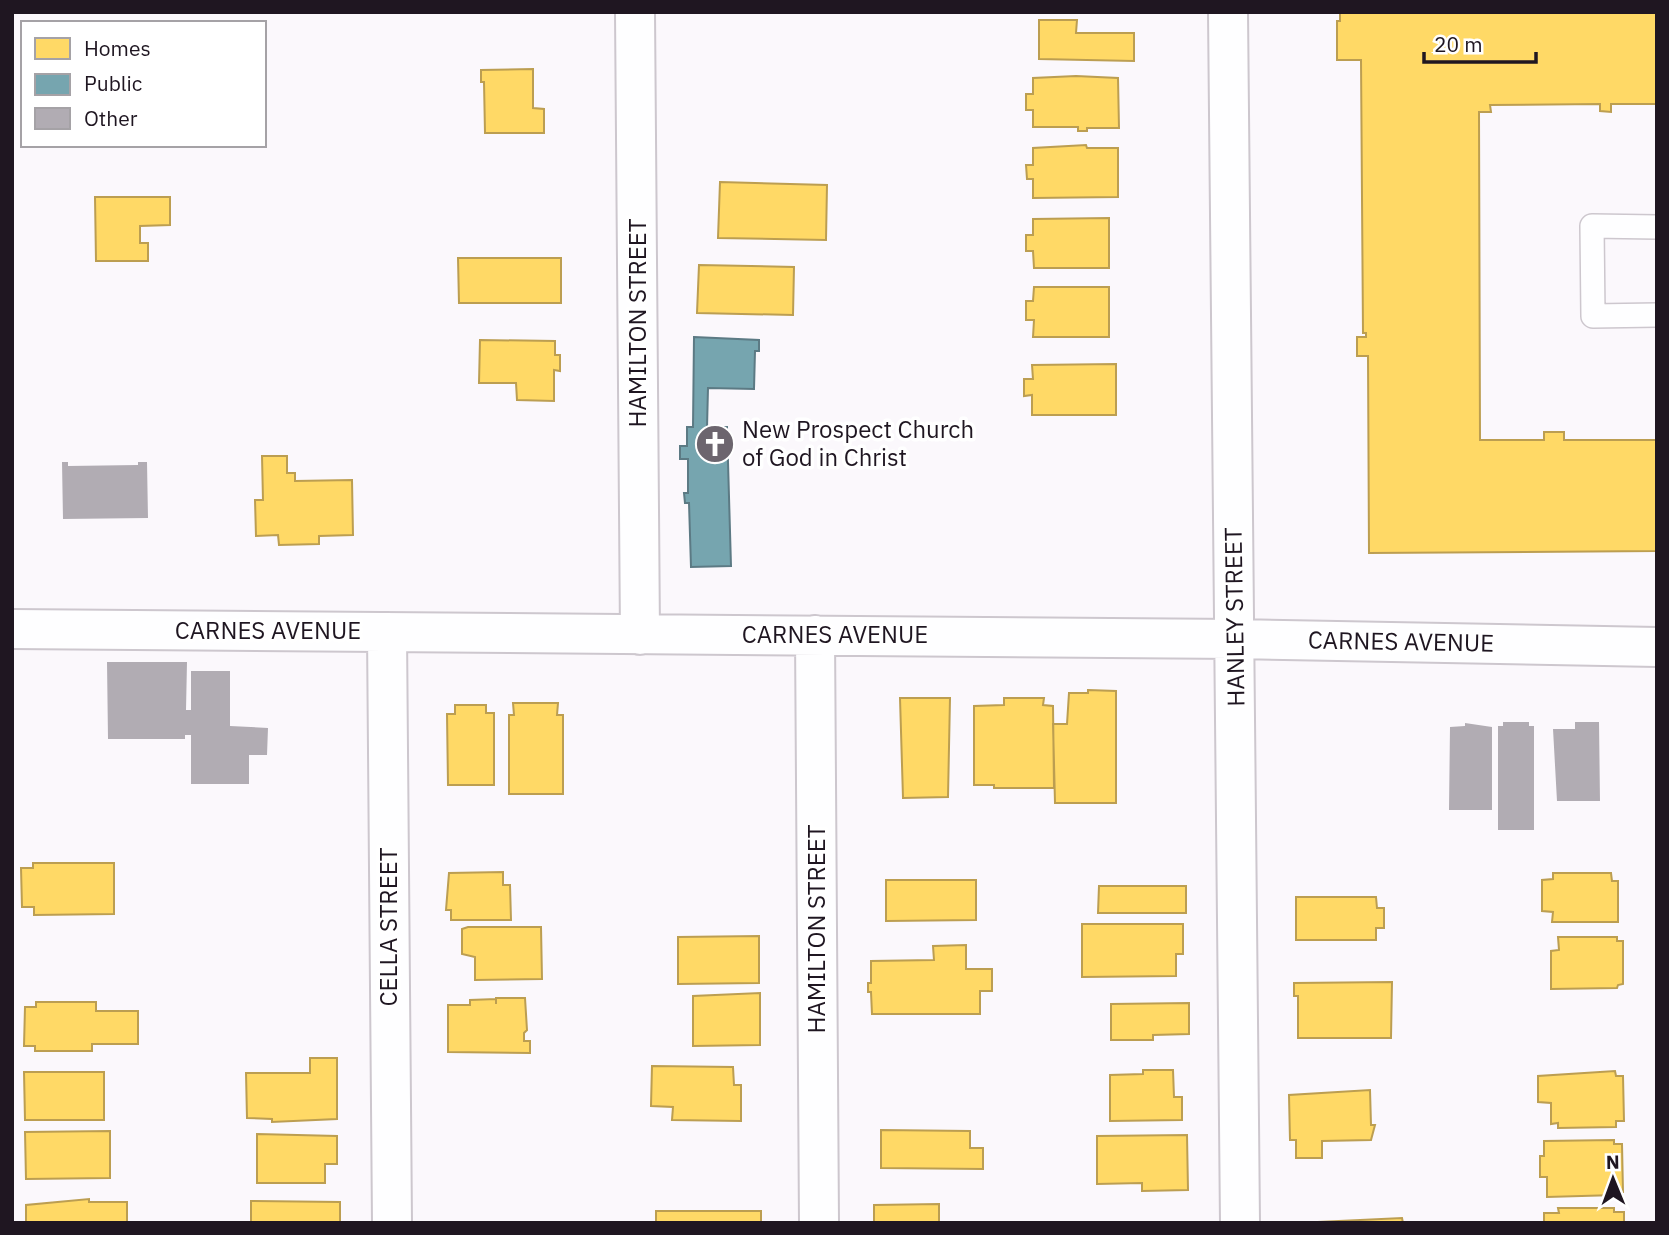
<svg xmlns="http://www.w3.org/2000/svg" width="1669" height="1235" viewBox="0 0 1669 1235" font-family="'IBM Plex Sans',sans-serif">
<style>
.homes{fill:#ffd966;stroke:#bc9e51;stroke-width:2}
.public{fill:#76a5af;stroke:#5c7a84;stroke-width:2}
.building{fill:#b1acb3}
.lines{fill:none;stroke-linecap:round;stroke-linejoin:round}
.lane-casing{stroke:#cdc7ce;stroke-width:26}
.street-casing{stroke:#cdc7ce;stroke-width:42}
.lane{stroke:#fefeff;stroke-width:23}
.street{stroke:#fefeff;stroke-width:38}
.labels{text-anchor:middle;stroke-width:7;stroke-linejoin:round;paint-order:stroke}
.street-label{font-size:24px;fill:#1f1621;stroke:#fff}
.poi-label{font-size:24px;fill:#1f1621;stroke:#fff;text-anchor:start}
</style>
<rect width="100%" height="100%" fill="#fbf8fc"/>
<!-- homes -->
<path class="homes" d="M1340,12H1657V104H1611V112L1600,111V104L1490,105L1491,112H1479L1480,440H1544V432H1564V440H1657V551L1369,553L1368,356H1357V337H1366V333H1363L1361,60H1337V21H1340Z
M1039,20H1077L1076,33H1134V61L1039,59Z
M533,69V108L544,109V133H485L484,82H481V70Z
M1076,76L1118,78L1119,128H1087V131H1078V127H1033V110H1026V94H1033V78Z
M1086,145L1087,148H1118V197L1033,198V179H1027L1026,165H1033V148Z
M720,182L827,185L826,240L718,238Z
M95,197H170V225L140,226V243H148V261H96Z
M1109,218V268H1034L1033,251H1026V235H1033V219Z
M458,258H561V303H459Z
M699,265L794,267L793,315L697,313Z
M1034,287H1109V337H1033L1034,320H1026V301H1033Z
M480,340L555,341V355H560V371L554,370V401L517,400L516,383H479Z
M1116,364V415H1032V395L1024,396V379H1033L1032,365Z
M262,456H287V473H295V481L352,480L353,535L319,536V544L279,545L278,535L256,536L255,500H263Z
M1088,690L1116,691V803H1055L1053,724H1067L1069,693H1088Z
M900,698H950L948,797L903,798Z
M1004,698H1044L1043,705L1053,706L1054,788H994V785H974V706L1004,705Z
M513,703H558L557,715H563V794H509V715H514Z
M455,705H486V713H494V785H448L447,714H455Z
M33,863H114V914L34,915V907H22L21,868H33Z
M503,872V885H510L511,920H451V910H446L449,873Z
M1553,873H1611L1612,881H1618V922H1552L1553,912L1542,911V880L1553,879Z
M886,880H976V920L886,921Z
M1099,886H1186V913H1098Z
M1296,897H1376L1377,908H1384V928H1376V940H1296Z
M1082,924H1183V954H1176V976L1082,977Z
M468,927H541L542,979L475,980V957L462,954V929Z
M759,936V983L678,984V937Z
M1558,937H1617V941H1623V984L1618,985L1617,988L1551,989V951L1559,950Z
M966,945V969H992V991H980V1014H872L871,992H868V983H871V961L934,960L933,946Z
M1392,982L1391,1038H1298V996H1294V983Z
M760,993V1045L693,1046V996Z
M496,998H525L527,1030L524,1033V1041H530V1053L448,1052V1005H470V1000L496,999V1004Z
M36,1002H96V1011H138V1044H92V1051H35V1046H24L25,1007H36Z
M1189,1003V1034L1153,1035V1040H1111V1004Z
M310,1058H337V1119L272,1122V1119L247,1118L246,1073H310Z
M652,1066L733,1067L734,1085H741V1121L672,1120L673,1107L651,1106Z
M1143,1070H1173L1174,1097H1182V1120L1110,1121V1075L1143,1074Z
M1615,1071L1616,1076H1623L1624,1121H1616V1127L1558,1128V1123L1551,1124V1103L1538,1102V1076Z
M24,1072H104V1120H25Z
M1370,1090L1371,1125H1375L1371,1140L1322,1141V1158H1296V1140H1290L1289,1095Z
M881,1130L970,1131V1148H983V1169L881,1168Z
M110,1131V1178L26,1179L25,1132Z
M257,1134L337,1136V1164H325V1183H257Z
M1187,1135L1188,1190L1142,1191V1183L1097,1184V1136Z
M1614,1140V1144H1622L1623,1192H1616V1195L1547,1197V1177H1540V1156H1544V1141Z
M89,1199V1202H127V1223H26V1205Z
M251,1201L340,1202V1223H251Z
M939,1204V1223H874V1205Z
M1558,1208H1614V1212H1624V1223H1544V1213H1559Z
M656,1211H761V1223H656Z
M1402,1218L1403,1223H1296Z"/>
<!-- public -->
<path class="public" d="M694,337L759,340V351H755L754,389L708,388L707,428L727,427L731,566L691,567L689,503H685L684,493H688V459H680V446H687V427H693Z"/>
<!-- building -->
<path class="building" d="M62,462H68V466L138,465V462H147L148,518L63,519Z
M107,662H187L186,710H191V671H230V726L268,728L267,755H249V784H191V735H185V739H108Z
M1503,722H1529V726H1534V830H1498V726H1503Z
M1575,722H1599L1600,801H1557L1553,729H1575Z
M1465,723L1492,727V810H1449L1450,727L1465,726Z"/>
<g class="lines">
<!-- lane casing -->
<g class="lane-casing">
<path id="lane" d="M1657,227L1592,226L1593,316L1657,315"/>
</g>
<!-- street casing -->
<g class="street-casing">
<path id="street" d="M635,12L640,635
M1228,12L1240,1223
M12,629L1236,639L1657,647
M387,632L392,1223
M815,635L819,1223"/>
</g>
<!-- lane -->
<use href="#lane" class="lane"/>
<!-- street -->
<use href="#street" class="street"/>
</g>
<!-- icons -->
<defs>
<g id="church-disc" transform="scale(2.0125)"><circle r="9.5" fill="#6c656e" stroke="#fff"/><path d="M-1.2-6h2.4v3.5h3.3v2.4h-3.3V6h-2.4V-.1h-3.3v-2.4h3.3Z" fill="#fff"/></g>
</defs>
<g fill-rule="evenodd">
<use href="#church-disc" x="715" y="444"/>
</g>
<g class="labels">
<!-- street labels -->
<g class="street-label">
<text transform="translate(638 323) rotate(-90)" y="8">HAMILTON STREET</text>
<text transform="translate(1235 617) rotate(-91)" y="8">HANLEY STREET</text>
<text x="268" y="639">CARNES AVENUE</text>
<text x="835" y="643">CARNES AVENUE</text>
<text transform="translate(1401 642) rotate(1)" y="8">CARNES AVENUE</text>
<text transform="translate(389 927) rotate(-90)" y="8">CELLA STREET</text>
<text transform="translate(817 929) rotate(-90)" y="8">HAMILTON STREET</text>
</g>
<!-- poi labels -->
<g class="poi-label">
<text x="742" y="438">New Prospect Church<tspan x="742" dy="28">of God in Christ</tspan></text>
</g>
</g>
<!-- border -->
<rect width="1669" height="1235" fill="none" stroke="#1f1621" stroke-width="28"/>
<!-- legend -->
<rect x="21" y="21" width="245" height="126" fill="#ffffff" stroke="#a5a2a6" stroke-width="2"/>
<rect x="35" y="38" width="35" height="21" fill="#ffd966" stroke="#a5a2a6" stroke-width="2"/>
<text x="84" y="56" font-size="21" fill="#1f1621">Homes</text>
<rect x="35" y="74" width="35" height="21" fill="#76a5af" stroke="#a5a2a6" stroke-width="2"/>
<text x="84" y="91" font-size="21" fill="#1f1621">Public</text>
<rect x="35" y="108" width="35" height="21" fill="#b1acb3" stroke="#a5a2a6" stroke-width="2"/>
<text x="84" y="126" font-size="21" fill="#1f1621">Other</text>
<!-- north arrow -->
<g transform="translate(1613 1179) rotate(359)" stroke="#ffffff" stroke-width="5" paint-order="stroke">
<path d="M0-5L12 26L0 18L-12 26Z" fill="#1f1621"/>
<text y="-10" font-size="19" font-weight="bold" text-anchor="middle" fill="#1f1621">N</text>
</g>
<!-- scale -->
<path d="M1424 52v10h112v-10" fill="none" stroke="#1f1621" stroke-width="3.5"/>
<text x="1434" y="52" font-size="21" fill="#1f1621" stroke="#ffffff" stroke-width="5" paint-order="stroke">20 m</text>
</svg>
